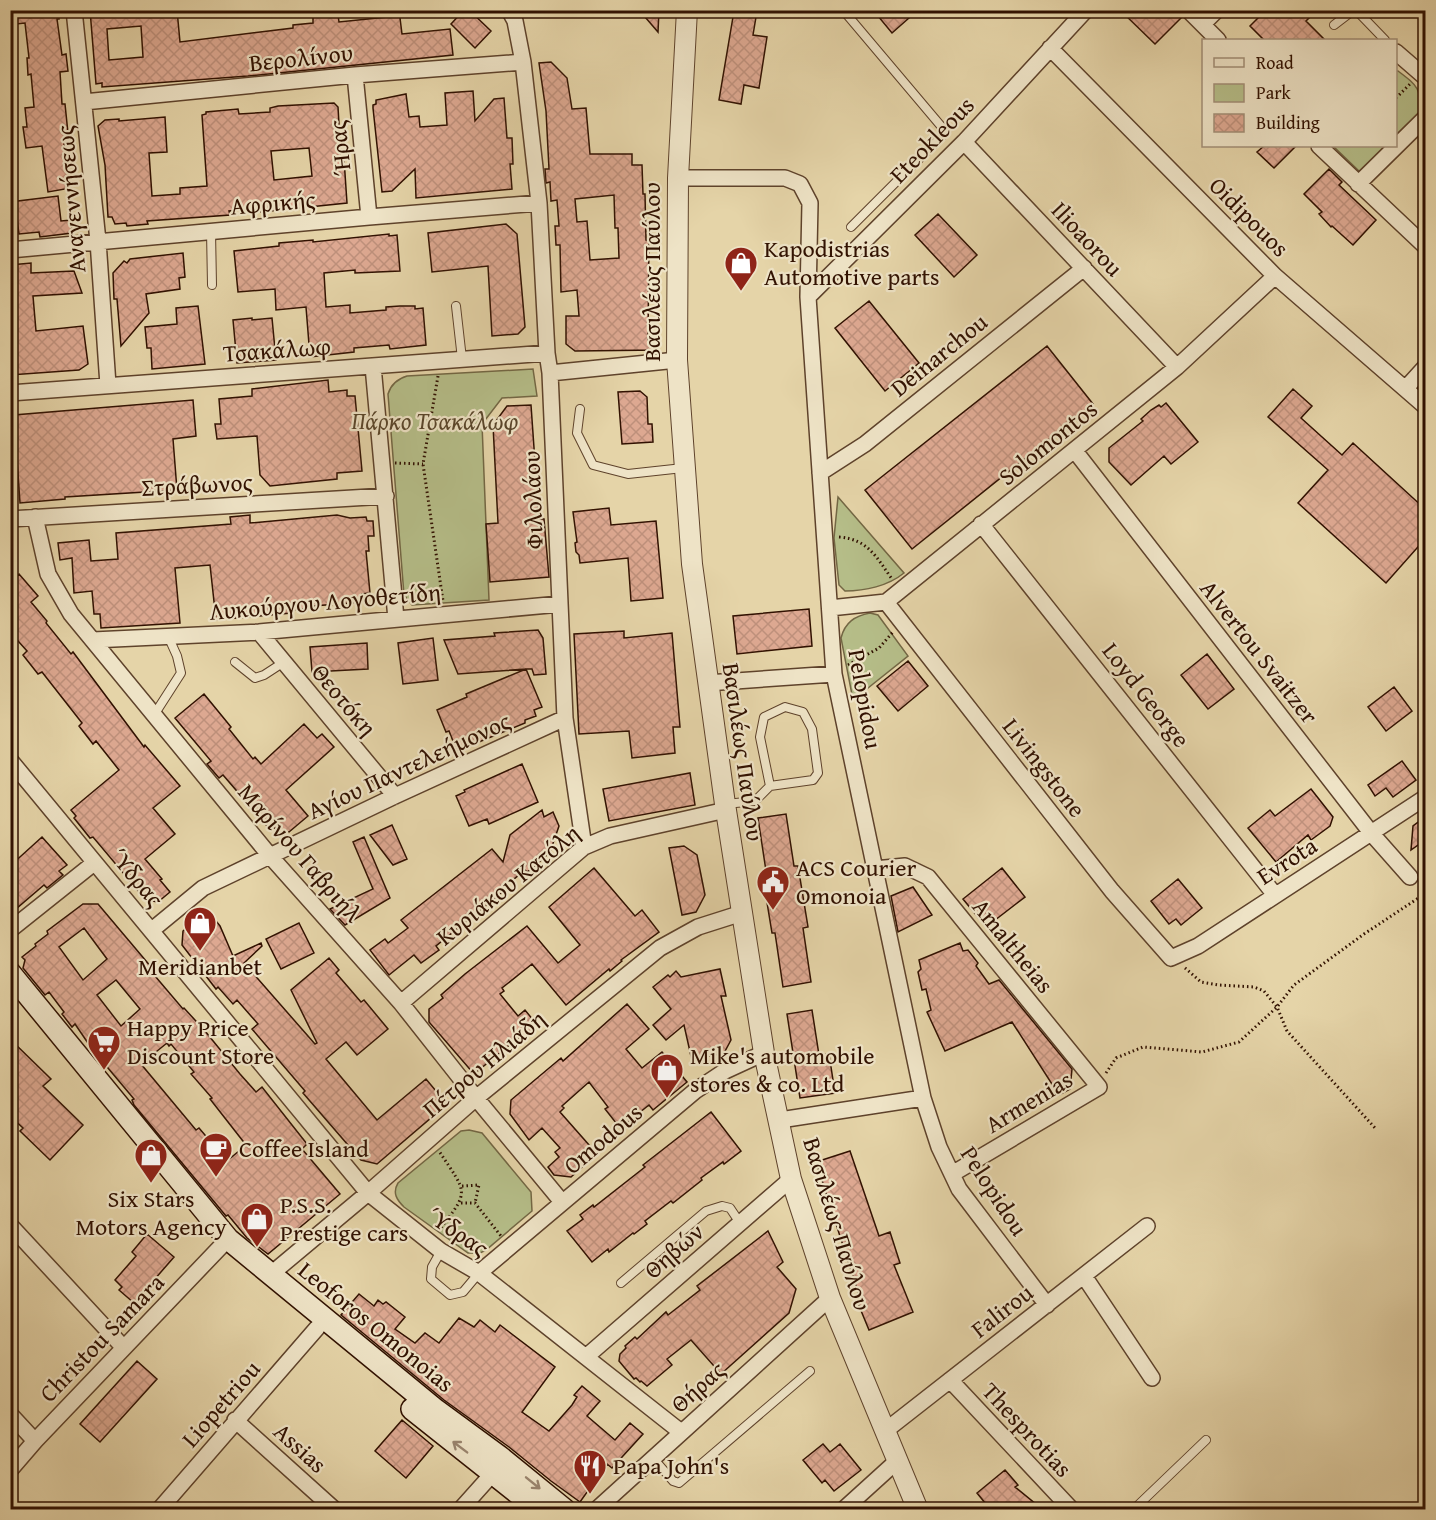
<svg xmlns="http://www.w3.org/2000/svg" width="1436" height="1520" viewBox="0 0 1436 1520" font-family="'Gentium Book Plus',serif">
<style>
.green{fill:#b5bd88;stroke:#736744;stroke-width:1.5}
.building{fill:url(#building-cross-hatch);stroke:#311101;stroke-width:1.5;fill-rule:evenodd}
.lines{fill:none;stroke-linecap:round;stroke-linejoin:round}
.service-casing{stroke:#5e422b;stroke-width:10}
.minor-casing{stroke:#5e422b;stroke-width:18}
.tertiary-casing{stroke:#5e422b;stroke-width:22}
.secondary-casing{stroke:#311101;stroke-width:24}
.path{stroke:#311101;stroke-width:3;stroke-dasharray:1.5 3;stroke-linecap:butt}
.service{stroke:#eee3c6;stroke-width:8}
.minor{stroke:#eee3c6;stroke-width:15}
.tertiary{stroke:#eee3c6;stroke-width:20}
.secondary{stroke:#eee3c6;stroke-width:21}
.oneway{stroke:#99846d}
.labels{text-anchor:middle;stroke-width:4.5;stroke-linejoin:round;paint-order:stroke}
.street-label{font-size:24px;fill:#311101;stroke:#eee3c6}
.poi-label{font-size:24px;fill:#311101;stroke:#eee3c6;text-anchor:start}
.park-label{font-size:24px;font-style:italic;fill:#59452a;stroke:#eee3c6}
</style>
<defs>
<pattern id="building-cross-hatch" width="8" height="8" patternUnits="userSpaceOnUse" patternTransform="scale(1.5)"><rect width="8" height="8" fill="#dda891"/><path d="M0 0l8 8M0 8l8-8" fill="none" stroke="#be907b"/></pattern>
</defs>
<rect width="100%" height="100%" fill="#e5d4a8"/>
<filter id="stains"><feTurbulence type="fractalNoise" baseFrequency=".00333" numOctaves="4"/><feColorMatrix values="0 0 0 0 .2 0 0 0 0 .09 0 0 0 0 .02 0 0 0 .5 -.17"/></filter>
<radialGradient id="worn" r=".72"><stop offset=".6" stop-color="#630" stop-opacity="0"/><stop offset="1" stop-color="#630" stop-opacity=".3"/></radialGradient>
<!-- green -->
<path class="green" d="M1396,71H1398C1418,86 1422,89 1419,115L1396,138Z
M1333,146H1387L1360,172Z
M533,369L537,396L502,398L482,424L489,600L412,605L404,595L388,394C391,384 397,379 407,376Z
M838,497L904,573C888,586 865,591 845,591L839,585L834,538Z
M870,613L878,615L908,656L853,700L841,638C845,622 855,616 870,613Z
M469,1130L482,1133L531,1192L532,1211L486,1250L480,1253H468L404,1207C397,1200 392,1193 398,1183L461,1131Z"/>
<!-- building -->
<path class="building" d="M15,10H59V19H57L62,55L66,54L68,71L60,72L62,104H65L69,143L64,144L71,188L48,192L42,146L26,148L23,127H27L25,108L34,107L31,74L28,75L27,58H29L25,23L16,24Z
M90,10H177L180,42L293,28V25L313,23V17L338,15L339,22L387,17V10H399L402,34L450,29L453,55L248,76L102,87V83L96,84ZM141,26L143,57L109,60L107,29Z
M464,10H469L491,31L475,48L451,24Z
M639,10H659L658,32Z
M873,10H918L892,33Z
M1120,10H1176L1182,17L1155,44Z
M1266,10H1317L1306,21L1325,40H1264L1250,26Z
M734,11L747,13L746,16L756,17L753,35L767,37L759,88L744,85L741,104L719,100Z
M551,62L567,78L572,109L586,108L590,154H632V165H642L643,194H645L646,240H649L648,341L659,350L575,351L566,344V316H579L577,290L561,292L560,245H556L555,226H559L557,200L551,201L550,182L546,183L545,169H549L546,111L539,63ZM614,195L615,228H618L619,258L590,260L587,221L577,222L575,199Z
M473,91L475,121L494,99L504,98L507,138H512L513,164H510L512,189L416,198L415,169L392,191L382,192L373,108V105L376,104V100L406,94L409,117L419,116L420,127L447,125L445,93Z
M334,103L338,107L341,159H344L347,203L261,212L260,208L229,211L230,215L147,221L148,224L127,226L126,223L115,224L112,217H108L105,165L98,126L105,120L119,119V121L165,117L167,152L149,153L152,196L180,194V188L207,186L202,115L206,114V112L238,109L239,114L270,112V108L278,106ZM309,148L312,176L274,180L271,151Z
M1264,146H1296L1274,168L1257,152Z
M1329,169L1342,182L1339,185L1376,220L1353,245L1332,226L1331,227L1319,214L1322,212L1304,194Z
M58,196L61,221L71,220L72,233L40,237L39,232L19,234L17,219H12L10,202Z
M938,214L977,255L954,277L915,235Z
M506,224L517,234L525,327L518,334L492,336L488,266L432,272L428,233Z
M389,234V236L397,235L400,271L355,273V270L324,273L326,307L350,305V313L386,310V307L400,306H415V309L423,308L426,345L390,349L389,345L354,348V352L310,357L306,307L276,310L275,289L238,292L234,251L279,246V243L313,240V242Z
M183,253L185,277L179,278L180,289L146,294L149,313L121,346L117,299H114L113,273L124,261L127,263L130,259Z
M31,263V273L74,271L82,293L33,296L36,331L83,326L88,364L79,370L10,375V265Z
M869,301L919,363L885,391L835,328Z
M198,306L205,364L152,369L151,348H147L145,327L177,324L176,308Z
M252,318V320L272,318L276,360L237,363L233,320Z
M1047,346L1093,404L912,549L865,490Z
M328,380L329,392L347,390V396H355L362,471L337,473V479L270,486L260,475L257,436L217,439L215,424H221L219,399L252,396V389Z
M1293,389L1312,406L1301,418L1342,455L1353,443L1425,509V539L1386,583L1298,503L1328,470L1268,417Z
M640,391L647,397L648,424H652L653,442L622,444L618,392Z
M193,400L196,436L173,439L177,490L65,497V499L20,503L14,415Z
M1166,403L1198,442L1171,464L1164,456L1131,485L1109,462V448L1143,421L1141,419L1151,410L1159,405L1161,407Z
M531,405L539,519H544L549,577L490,582L486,524L498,523L493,425L507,406Z
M609,508L611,525L656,521L663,598L631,601L628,558L580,563L579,555L576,552L575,543L577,542L573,512Z
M250,515V523L337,515L350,518L366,517L367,521H373L374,536H368L369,551H366L370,593L362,594L363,602L313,606V608L291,610V613L216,620L210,565L175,568L180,623L101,628L100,614H94L92,591L74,593L72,558L60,560L58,543L89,540L91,561L118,559L116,533L231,524L230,517Z
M19,574L38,596L31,602L47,621L46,623L71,654L73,652L144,747L145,745L180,786L153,808L175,834L145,859L162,879L160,880L170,892L158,902L146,900L93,837L90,838L74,818L76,816L71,810L119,770L96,741L93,744L79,726L82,723L42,672L38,674L23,655L27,651L10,632V582Z
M809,609L812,646L737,654L733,616Z
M538,630L543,638L546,674L534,675L532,669H526L542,707L534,710L536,716L525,720V723L457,751L449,731L446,732L437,710L467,697L466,694L526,669L458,674L444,640L495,636L494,633Z
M624,631V638L672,633L680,727H673L675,753L632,758L629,731L579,734L574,634Z
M433,638L438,680L403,684L398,643Z
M367,643L368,669L312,672L310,647Z
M1207,654L1234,689L1208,709L1181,675Z
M908,661L928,686L898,711L877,686Z
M1394,687L1412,711L1386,731L1368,707Z
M204,694L231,727L229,729L253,759L255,757L261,764L304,724L317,738L322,734L334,747L286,790L308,816L289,832L267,826L223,775L219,778L207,764L211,761L175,718Z
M1402,761L1416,780L1393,797L1386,788L1375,796L1368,785Z
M522,764L538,802L489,824L487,819L469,826L456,796L465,792L464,790Z
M690,773L695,805L609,821L603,789Z
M1311,789L1333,817L1330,826L1311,840L1308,835L1276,862L1248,828L1270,810L1275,816Z
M542,810L544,817L553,812L559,826L550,852L532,869L527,872L525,870L502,889L504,891L436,946L439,950L421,963L414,955L389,975L370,950L385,939L388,943L408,928L401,920L492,849L503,862L510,835Z
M786,814L794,866H798L808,927L803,928L811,982L783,987L775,933H772L762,872L766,871L758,818Z
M1425,817V840L1411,850L1413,826Z
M392,825L407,859L393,865L370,835Z
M42,837L67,865L59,871L63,875L47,888L44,885L10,914V866Z
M364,837L390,898L345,925L330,909L373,889L353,842Z
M684,846L697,855L705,895L696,912L682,915L669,848Z
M594,868L635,916L642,910L659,932L621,960L622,961L610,971L609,969L566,1005L532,964L502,988L504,991L500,994L518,1016L525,1010L538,1026L520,1041L518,1038L474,1074L429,1022V1009L443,998L441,995L465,974L527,926L558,963L580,945L549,907Z
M1002,868L1025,897L986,927L963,899Z
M1178,879L1202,908L1181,925L1176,919L1169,924L1151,901Z
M913,887L932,915L898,932L891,896Z
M83,904H98L157,974L155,976L183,1009L184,1008L205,1031L240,1074L256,1092L262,1087L307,1144L302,1149L340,1194L268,1254L247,1238L228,1215L226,1216L134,1105L132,1100L134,1099L92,1049L75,1024L72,1027L62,1014L64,1012L49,992L45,995L23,968L25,960L22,957L36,946L35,944L48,934L47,931ZM84,928L107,959L83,980L59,947ZM116,980L140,1009L121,1026L97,995ZM167,1043L169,1046L171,1044L194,1072L191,1074L212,1098L210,1099L246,1145L227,1161L199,1128L196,1130L141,1064Z
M207,910L220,926L233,956L261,943L262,946L244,963L315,1044L317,1043L291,990L329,958L339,970L336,973L361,1002L364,1000L388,1029L357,1055L346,1042L326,1059L377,1120L426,1079L441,1097L439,1111L377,1164L361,1160L303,1093L305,1091L252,1029L258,1024L237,1000L233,1004L218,987L216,989L182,945L183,931Z
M299,923L314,953L281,969L266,939Z
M960,943L963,951L968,950L978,963L976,966L989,984L999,980L1072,1069L1070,1089L1059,1095L1012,1022L945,1051L927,1012L931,1010L926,989L922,990L918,972L921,969L919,960Z
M720,969L726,996H721L731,1040L724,1053L705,1057L706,1062L693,1065L684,1025L666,1040L653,1025L671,1009L653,987L668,975L670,977L676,971L681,977Z
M627,1004L649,1029L626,1049L642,1068L662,1052L687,1082L653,1110L649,1105L620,1128L605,1109L608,1107L589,1082L562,1106L564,1108L560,1112L597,1154L571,1177L554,1175L548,1167L559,1157L555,1152L560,1148L542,1128L529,1140L510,1114L511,1100L561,1058L563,1061Z
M812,1010L819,1055L829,1054L835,1093L800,1098L787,1014Z
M10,1039L51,1079L43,1086L83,1125L50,1160L20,1131L23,1128L10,1116Z
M711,1112L741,1151L724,1164L723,1162L701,1178L702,1180L673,1203L671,1201L645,1221L647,1224L634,1234L633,1233L609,1252L608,1249L592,1262L567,1231L583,1219L580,1215L593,1205L594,1207L645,1167L643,1165Z
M850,1151L879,1236L890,1232L900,1263L894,1265L913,1312L869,1330L855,1296L859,1295L816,1162Z
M768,1231L783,1262L777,1267L796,1289L789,1313L721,1374L691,1340L667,1359L672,1365L647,1386L641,1381L640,1382L636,1378L634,1379L619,1361L620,1354L626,1348L625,1346L635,1337L637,1339L666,1312L668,1315L700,1290L697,1286Z
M147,1234L174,1257L134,1303L119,1290L122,1287L115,1280L136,1256L132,1252Z
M359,1294L374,1306L378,1300L383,1304L386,1302L405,1317L395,1329L415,1343L425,1333L439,1343L459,1318L474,1327L480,1320L495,1332L500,1325L555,1367L522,1412L549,1431L572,1405L577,1397L574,1395L582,1386L600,1401L587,1416L615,1440L630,1423L643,1434L612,1468L607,1464L580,1502L551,1481L509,1447L444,1400L341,1315Z
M137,1361L157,1379L100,1442L80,1424Z
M402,1420L433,1446L406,1478L375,1451Z
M823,1444L830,1452L840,1444L861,1470L834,1491L825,1480L822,1483L803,1460Z
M1005,1470L1018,1485L1015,1487L1042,1509H990L977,1493Z"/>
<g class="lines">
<!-- service casing -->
<g class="service-casing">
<path id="service" d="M843,10L946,132L851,227
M1334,25L1351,12H1358L1385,40
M211,231L212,285
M456,306L462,359
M580,409L577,433L593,465L628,474L683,468
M235,662L255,678L264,675L284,662
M154,715L181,673L177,656L168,636
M726,804L755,801L770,786L813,780L818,773L812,729L803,712L785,707L764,717L760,737L770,786
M441,1251L432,1267L431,1279L450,1295L463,1292L479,1273
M621,1283L706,1211L722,1206L730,1208L740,1223
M653,1458L673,1481L679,1483L810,1371
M1133,1510L1206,1440"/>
</g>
<!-- minor casing -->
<g class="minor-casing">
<path id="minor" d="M74,10L98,241L108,385
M509,10L515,21L523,62L539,203L547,353L550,373L565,718L584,847
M1188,10L1218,40
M1203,24L1217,10
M1050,48L1275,276L1426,407
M1396,52L1426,78
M355,75L369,217
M84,102L355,75L523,62
M964,142L1177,367
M1319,146L1426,247
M678,178H785L800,184L810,203L808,297L834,674L923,1098L939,1147L959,1189L1047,1305
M1358,184L1426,117
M10,250L369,217L539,203
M808,297L964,142L1086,10
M373,366L396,619
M550,373L677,360
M1406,388L1426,366
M10,393L547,353
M1075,451L1372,834L1410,877
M820,473L865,444L1084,268
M35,517L48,574L71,614L271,857L401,1003L476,1098L562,1202
M10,519L386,496
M981,524L1275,895
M886,602L1112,891L1171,958L1198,946L1426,797
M830,608L886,602L1177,367L1275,276
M259,632L395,796
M93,640L259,632L560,604
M707,683L834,674
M10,760L368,1193L441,1251L479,1273L681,1432
M875,869L905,866L928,877L1099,1087L952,1174
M10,930L94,863
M152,930L203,888L395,796L565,718
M401,1003L584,847L610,836L726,810
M780,1120L923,1098
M10,1225L124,1348
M479,1273L695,1091L725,1071L764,1053
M270,1275L368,1193L476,1098L660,948L698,927L742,913
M1084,1276L1152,1378
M587,1356L791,1179
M950,1380L1072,1510
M10,1414L35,1441
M235,1420L335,1510
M885,1431L1147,1226
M10,1470L35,1441L228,1239
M159,1510L317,1328
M460,1510L494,1472
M596,1510L830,1298
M843,1510L897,1461"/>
</g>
<!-- tertiary casing -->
<g class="tertiary-casing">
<path id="tertiary" d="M687,10L678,178L677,360L692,564L725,804L764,1053L791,1179L830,1298L918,1510"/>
</g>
<!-- secondary casing -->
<g class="secondary-casing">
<path id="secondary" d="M10,973L228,1239L436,1410L500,1457L565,1510
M412,1409L539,1510"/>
</g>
<!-- path -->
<path class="path" d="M1396,98L1411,83
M438,376L423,464L443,601
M395,463L423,464
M839,537C868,539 877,558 892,579
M848,665L879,648L893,632
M1185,968L1201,982L1219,985L1254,987L1264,991L1277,1007L1287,1031L1376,1129
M1106,1073L1116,1058L1143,1047L1202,1052L1239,1042L1277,1007L1294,985L1364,934L1426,893
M462,1186L479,1185L475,1203
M461,1203H475L501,1236
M438,1231C471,1190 467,1194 439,1151"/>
<!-- service -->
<use href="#service" class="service"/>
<!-- minor -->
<use href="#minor" class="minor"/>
<!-- tertiary -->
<use href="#tertiary" class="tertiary"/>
<!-- secondary -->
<use href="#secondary" class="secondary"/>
</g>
<!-- one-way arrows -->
<defs><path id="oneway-shaft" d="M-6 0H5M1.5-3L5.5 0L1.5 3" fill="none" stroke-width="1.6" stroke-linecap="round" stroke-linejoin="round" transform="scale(1.5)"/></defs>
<g class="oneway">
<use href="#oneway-shaft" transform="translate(460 1447) rotate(-143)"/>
<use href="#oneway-shaft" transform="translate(533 1483) rotate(39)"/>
</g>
<!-- icons -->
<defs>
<g id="shop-pin" transform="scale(1.725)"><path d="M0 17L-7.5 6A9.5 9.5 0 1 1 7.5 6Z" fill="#8f2418" stroke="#eee3c6"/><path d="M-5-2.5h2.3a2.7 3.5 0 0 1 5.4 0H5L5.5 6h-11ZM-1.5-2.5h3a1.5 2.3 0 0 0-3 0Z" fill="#fff"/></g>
<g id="civic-pin" transform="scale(1.725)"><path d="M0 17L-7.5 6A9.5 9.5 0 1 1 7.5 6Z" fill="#8f2418" stroke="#eee3c6"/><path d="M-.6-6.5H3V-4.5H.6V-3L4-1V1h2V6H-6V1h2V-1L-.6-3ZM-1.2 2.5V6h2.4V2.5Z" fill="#fff"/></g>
<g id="supermarket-pin" transform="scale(1.725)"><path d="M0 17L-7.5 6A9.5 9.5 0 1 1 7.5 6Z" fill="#8f2418" stroke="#eee3c6"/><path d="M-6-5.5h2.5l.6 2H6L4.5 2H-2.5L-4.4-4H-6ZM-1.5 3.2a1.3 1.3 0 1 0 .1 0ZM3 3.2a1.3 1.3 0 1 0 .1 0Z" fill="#fff"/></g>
<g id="cafe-pin" transform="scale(1.725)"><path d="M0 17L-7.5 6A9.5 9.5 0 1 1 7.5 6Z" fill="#8f2418" stroke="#eee3c6"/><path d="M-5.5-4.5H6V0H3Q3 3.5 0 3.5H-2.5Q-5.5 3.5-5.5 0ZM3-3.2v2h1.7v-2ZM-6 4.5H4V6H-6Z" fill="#fff"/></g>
<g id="restaurant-pin" transform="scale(1.725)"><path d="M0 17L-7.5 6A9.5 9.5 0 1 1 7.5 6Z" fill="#8f2418" stroke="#eee3c6"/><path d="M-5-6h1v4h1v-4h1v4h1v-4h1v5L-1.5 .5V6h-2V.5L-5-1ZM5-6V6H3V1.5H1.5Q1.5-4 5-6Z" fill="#fff"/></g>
</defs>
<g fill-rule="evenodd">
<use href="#shop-pin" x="741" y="263"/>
<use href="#civic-pin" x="773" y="882"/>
<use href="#shop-pin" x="200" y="923"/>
<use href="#supermarket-pin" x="104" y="1042"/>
<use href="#shop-pin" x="667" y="1070"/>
<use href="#cafe-pin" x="216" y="1149"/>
<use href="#shop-pin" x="151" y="1155"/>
<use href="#shop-pin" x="257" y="1219"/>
<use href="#restaurant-pin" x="590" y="1466"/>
</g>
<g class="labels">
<!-- street labels -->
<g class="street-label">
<text transform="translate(301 58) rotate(-6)" y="8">Βερολίνου</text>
<text transform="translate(932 140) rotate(-46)" y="8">Eteokleous</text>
<text transform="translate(340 148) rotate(-96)" y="8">Ήρας</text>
<text transform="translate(71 199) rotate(-95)" y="8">Αναγεννήσεως</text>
<text transform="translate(273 203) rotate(-5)" y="8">Αφρικής</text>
<text transform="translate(1249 217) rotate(45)" y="8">Oidipouos</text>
<text transform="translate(1087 239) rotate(47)" y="8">Ilioaorou</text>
<text transform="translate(652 272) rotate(-90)" y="8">Βασιλέως Παύλου</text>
<text transform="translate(277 350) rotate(-4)" y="8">Τσακάλωφ</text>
<text transform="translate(939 355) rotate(-39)" y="8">Deinarchou</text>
<text transform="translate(1048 443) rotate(-39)" y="8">Solomontos</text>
<text transform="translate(197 485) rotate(-3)" y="8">Στράβωνος</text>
<text transform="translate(533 500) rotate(-92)" y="8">Φιλολάου</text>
<text transform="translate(325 602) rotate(-5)" y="8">Λυκούργου Λογοθετίδη</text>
<text transform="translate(1259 652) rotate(52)" y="8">Alvertou Svaitzer</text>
<text transform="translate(1146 695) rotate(52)" y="8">Loyd George</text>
<text transform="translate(865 699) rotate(80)" y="8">Pelopidou</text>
<text transform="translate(344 700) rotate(50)" y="8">Θεοτόκη</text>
<text transform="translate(743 752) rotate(82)" y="8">Βασιλέως Παύλου</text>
<text transform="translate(409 766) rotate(-25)" y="8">Αγίου Παντελεήμονος</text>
<text transform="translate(1044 768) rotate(52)" y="8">Livingstone</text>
<text transform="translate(300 853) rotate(49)" y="8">Μαρίνου Γαβριήλ</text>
<text transform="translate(1287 861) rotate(-33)" y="8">Evrota</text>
<text transform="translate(137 878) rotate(50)" y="8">Ύδρας</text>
<text transform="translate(508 885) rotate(-39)" y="8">Κυριάκου Κατόλη</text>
<text transform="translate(1013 946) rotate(51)" y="8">Amaltheias</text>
<text transform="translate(484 1064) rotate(-40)" y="8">Πέτρου Ηλιάδη</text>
<text transform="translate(1029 1102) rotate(-31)" y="8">Armenias</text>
<text transform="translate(603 1139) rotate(-40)" y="8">Omodous</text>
<text transform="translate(994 1191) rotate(57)" y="8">Pelopidou</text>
<text transform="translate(837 1224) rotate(73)" y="8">Βασιλέως Παύλου</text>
<text transform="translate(458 1232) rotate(34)" y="8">Ύδρας</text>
<text transform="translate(674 1251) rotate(-41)" y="8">Θηβών</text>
<text transform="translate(1002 1311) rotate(-38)" y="8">Falirou</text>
<text transform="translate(376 1327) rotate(39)" y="8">Leoforos Omonoias</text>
<text transform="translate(102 1338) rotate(-46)" y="8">Christou Samara</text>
<text transform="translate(698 1387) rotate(-42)" y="8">Θήρας</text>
<text transform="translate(221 1404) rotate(-49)" y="8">Liopetriou</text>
<text transform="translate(1027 1430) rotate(47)" y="8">Thesprotias</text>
<text transform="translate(300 1448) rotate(42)" y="8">Assias</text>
</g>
<!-- poi labels -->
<g class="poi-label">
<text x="764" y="257">Kapodistrias<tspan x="764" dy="28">Automotive parts</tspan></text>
<text x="796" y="876">ACS Courier<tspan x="796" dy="28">Omonoia</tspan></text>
<text x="200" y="975" text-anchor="middle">Meridianbet</text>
<text x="127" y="1036">Happy Price<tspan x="127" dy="28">Discount Store</tspan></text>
<text x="690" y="1064">Mike's automobile<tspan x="690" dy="28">stores &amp; co. Ltd</tspan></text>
<text x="239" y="1157">Coffee Island</text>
<text x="151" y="1207" text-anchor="middle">Six Stars<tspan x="151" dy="28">Motors Agency</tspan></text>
<text x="280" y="1213">P.S.S.<tspan x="280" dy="28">Prestige cars</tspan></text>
<text x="613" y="1474">Papa John's</text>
</g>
<!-- park labels -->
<g class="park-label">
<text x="435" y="429">Πάρκο Τσακάλωφ</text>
</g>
</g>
<!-- margin -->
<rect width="1436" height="1520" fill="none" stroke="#e5d4a8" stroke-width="36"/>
<rect x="12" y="12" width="1412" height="1496" fill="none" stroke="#311101" stroke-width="3"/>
<rect x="18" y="18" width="1400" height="1484" fill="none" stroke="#311101" stroke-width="1.5"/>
<!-- legend -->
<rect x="1202" y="39" width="195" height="108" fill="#eee3c6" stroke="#a28f77" stroke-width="1.5"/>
<rect x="1214" y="58" width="30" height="9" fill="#eee3c6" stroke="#a28f77" stroke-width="1.5"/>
<text x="1256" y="69" font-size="18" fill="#311101">Road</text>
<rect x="1214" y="84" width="30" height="18" fill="#b5bd88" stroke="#a28f77" stroke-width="1.5"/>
<text x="1256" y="99" font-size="18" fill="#311101">Park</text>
<rect x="1214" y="114" width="30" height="18" fill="url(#building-cross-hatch)" stroke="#a28f77" stroke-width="1.5"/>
<text x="1256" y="129" font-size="18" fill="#311101">Building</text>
<rect width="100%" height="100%" filter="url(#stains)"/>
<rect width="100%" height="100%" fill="url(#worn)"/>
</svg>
